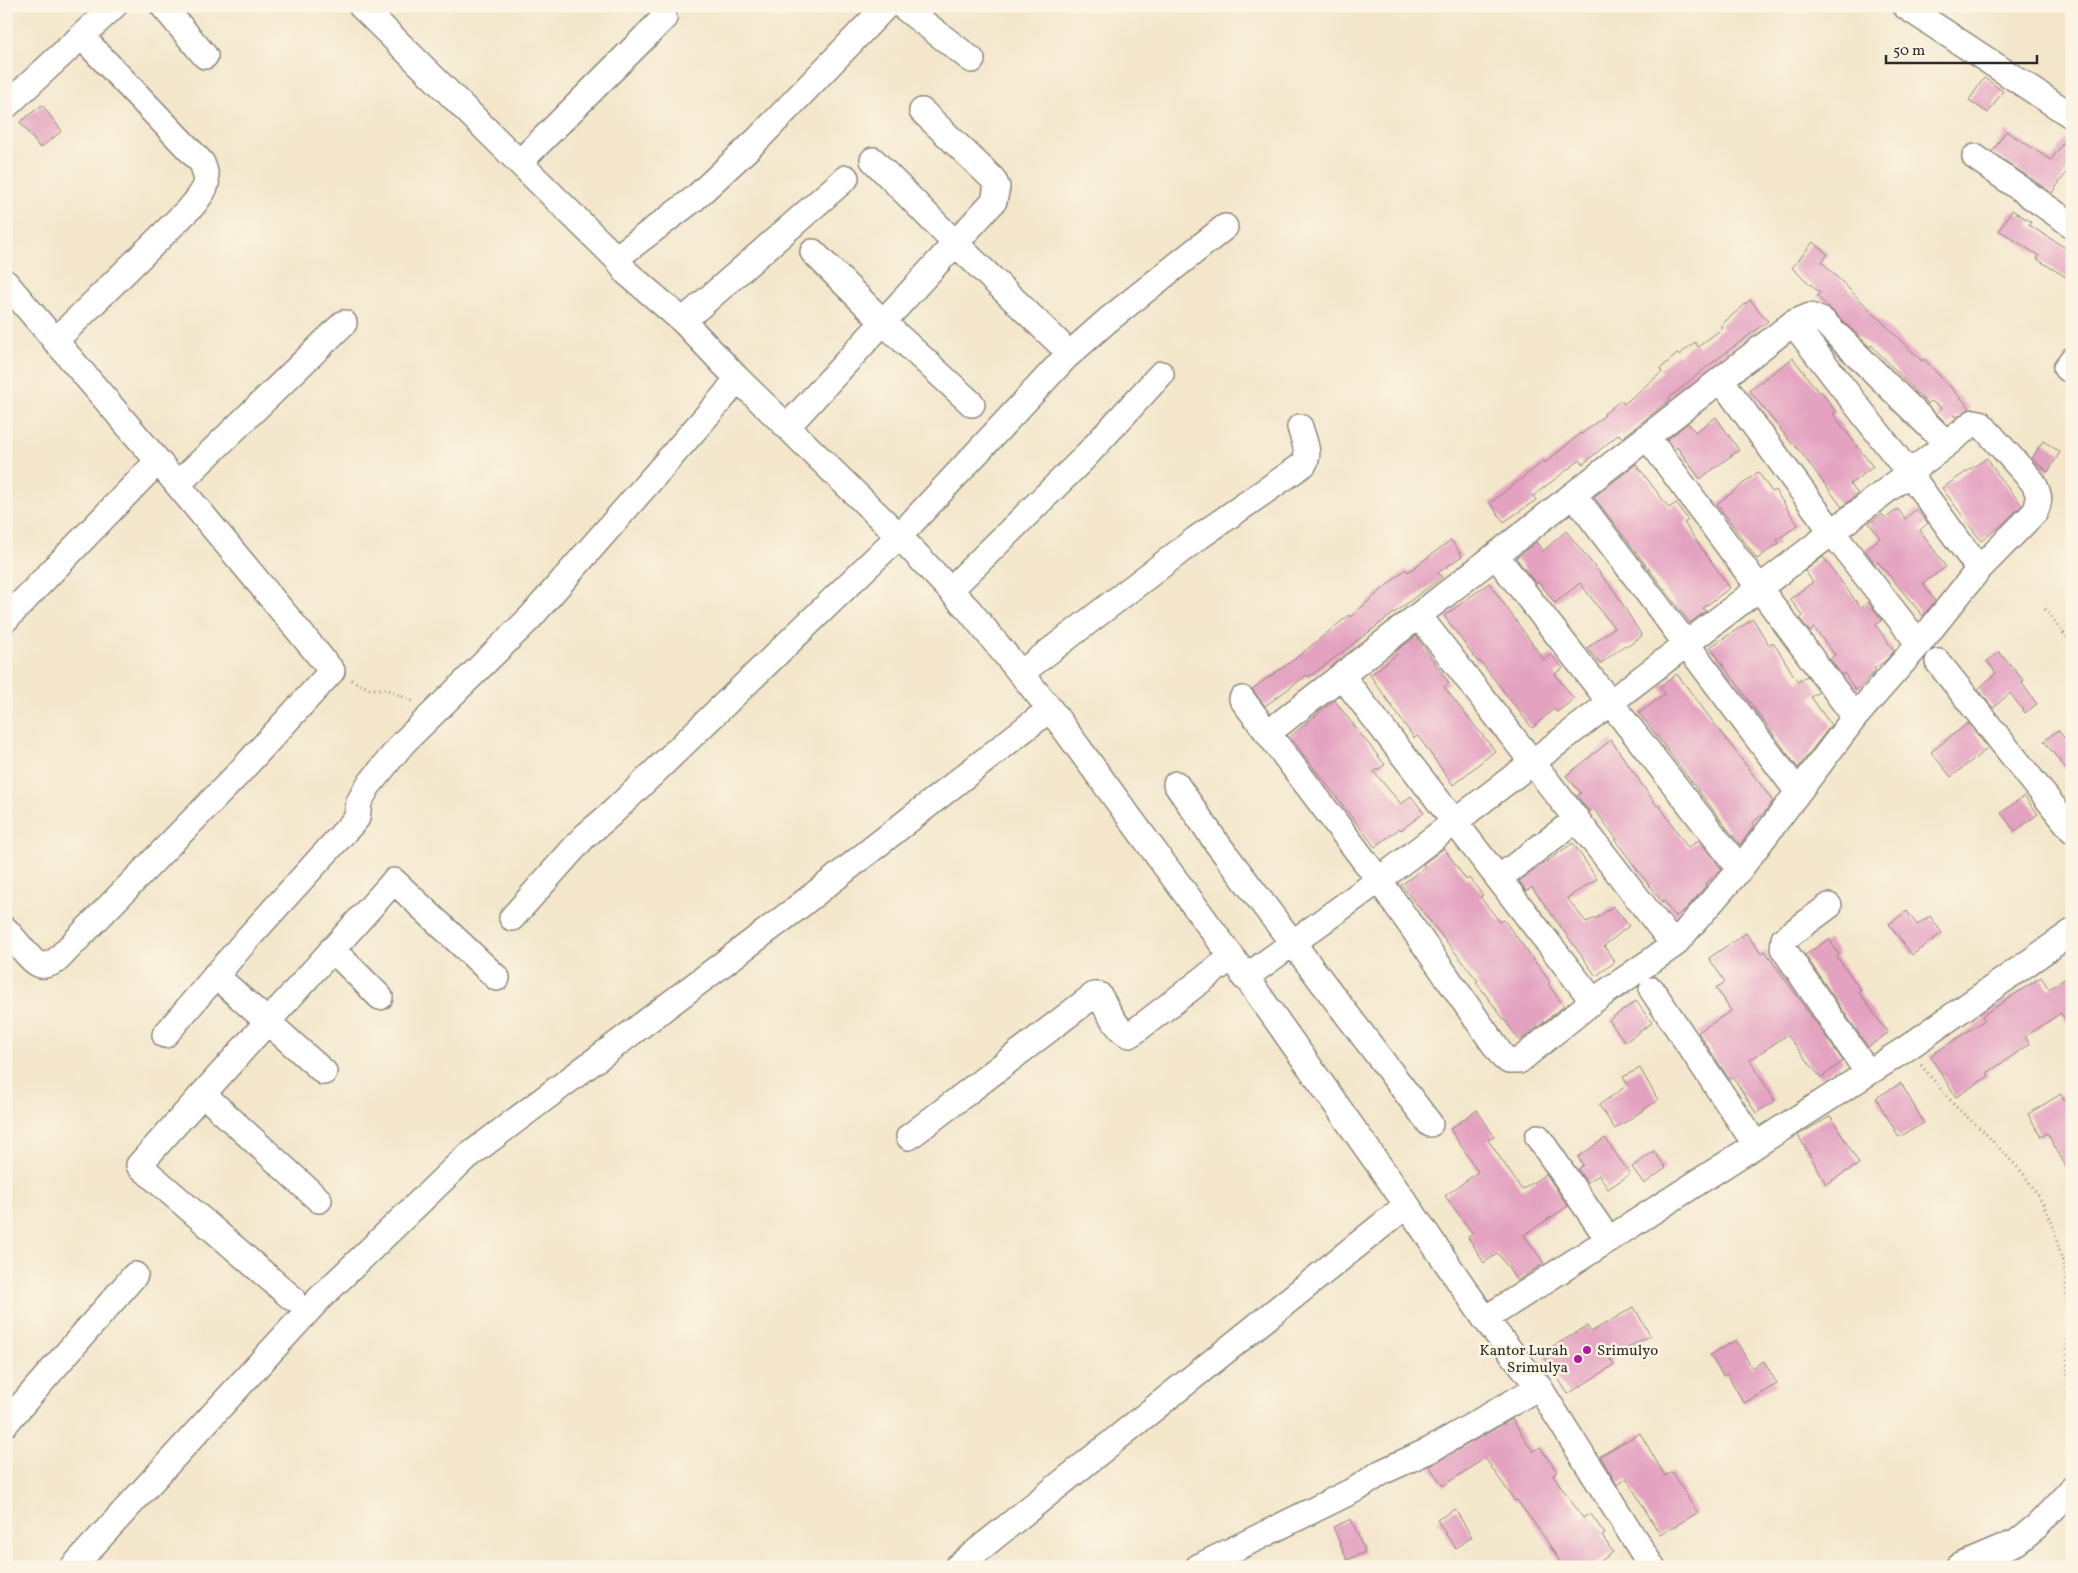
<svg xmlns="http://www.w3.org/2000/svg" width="2078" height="1573" viewBox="0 0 2078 1573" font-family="Vollkorn,serif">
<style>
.building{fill:#e4a2c1}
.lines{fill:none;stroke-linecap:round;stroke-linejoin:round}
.minor-casing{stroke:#8f887b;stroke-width:28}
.path{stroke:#8f887b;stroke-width:3;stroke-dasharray:1 4;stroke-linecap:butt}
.minor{stroke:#fff;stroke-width:25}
.poi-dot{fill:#b5179e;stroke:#fcf5e5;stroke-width:2}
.labels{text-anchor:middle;stroke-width:5;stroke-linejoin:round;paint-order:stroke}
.poi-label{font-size:15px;fill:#2b2b2b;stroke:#fcf5e5;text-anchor:end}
</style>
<rect width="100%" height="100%" fill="#fcf5e5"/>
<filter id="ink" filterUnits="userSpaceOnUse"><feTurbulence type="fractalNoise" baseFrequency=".02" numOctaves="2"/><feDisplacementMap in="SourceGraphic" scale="10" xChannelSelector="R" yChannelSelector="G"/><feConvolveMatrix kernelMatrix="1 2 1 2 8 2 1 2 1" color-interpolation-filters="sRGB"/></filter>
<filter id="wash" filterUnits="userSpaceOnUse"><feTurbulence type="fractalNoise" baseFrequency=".0096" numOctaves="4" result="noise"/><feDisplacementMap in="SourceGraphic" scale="20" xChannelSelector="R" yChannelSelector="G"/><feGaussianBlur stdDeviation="1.12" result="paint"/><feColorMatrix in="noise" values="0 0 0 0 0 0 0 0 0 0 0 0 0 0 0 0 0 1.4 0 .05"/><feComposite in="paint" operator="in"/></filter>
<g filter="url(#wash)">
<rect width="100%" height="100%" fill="#f3e6cb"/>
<g id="blocks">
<!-- building -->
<path class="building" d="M1984,78L2003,91L1988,113L1969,100Z
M42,105L62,131L40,148L20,122Z
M2072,130V164L2052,193L1992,152L2006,131L2051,160Z
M2012,210L2031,222L2029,225L2072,252V281L2037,259L2039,256L1999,230Z
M1813,242L1828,254L1822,262L1890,330L1922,361L1924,359L1970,408L1957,417L1954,415L1956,418L1948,425L1936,413L1942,408L1931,401L1928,404L1871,345L1870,347L1817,296L1820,293L1792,268Z
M1750,300L1768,321L1708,366L1669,398L1670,400L1622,438L1619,434L1583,464L1580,460L1533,496L1536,500L1504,522L1490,503L1544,461L1545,463L1581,433L1582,434L1605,415L1604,414L1621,400L1624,404L1662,372L1660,369L1677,354L1679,355L1695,342L1698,347L1723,328L1721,325Z
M1793,358L1819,393L1821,391L1836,412L1833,414L1873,467L1850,484L1858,494L1842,507L1805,458L1793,443L1792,444L1749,390Z
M1716,417L1739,450L1700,479L1677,447L1674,450L1667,440L1688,423L1695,432Z
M2043,441L2060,452L2048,472L2032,459Z
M1987,458L1999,477L2022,505L2002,525L1981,541L1942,488Z
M1636,464L1669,508L1676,503L1688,520L1684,523L1730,588L1703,608L1706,611L1690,623L1594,497Z
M1758,472L1772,492L1775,490L1798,525L1777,540L1779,543L1757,559L1717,504Z
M1898,509L1905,519L1916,509L1928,523L1920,530L1946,567L1923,583L1935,601L1923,616L1878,562L1875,564L1865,550L1880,538L1869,523L1882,514L1886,518Z
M1566,531L1615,592L1642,636L1627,647L1625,645L1600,664L1587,648L1614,628L1580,583L1555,603L1538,581L1536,584L1516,558L1536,542L1543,551Z
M1451,540L1462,556L1438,573L1442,577L1309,677L1307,675L1265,706L1252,689L1295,659L1349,615L1350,617L1406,569L1408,572Z
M1823,557L1861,608L1868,602L1881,619L1882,620L1876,625L1894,651L1885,661L1874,669L1876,671L1856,691L1844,673L1842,675L1830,659L1835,655L1814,628L1810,632L1800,619L1803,616L1790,599L1813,582L1805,571Z
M1489,583L1544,660L1551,654L1563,668L1555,674L1574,699L1557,712L1554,709L1532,728L1480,661L1478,662L1444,616Z
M1753,619L1769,645L1773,642L1798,682L1807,676L1819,692L1811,697L1831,725L1798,768L1710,647Z
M1416,636L1449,683L1444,687L1495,751L1453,785L1418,736L1414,738L1370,675L1397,654L1395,652Z
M1999,652L2024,681L2021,682L2037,704L2025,713L2010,693L1993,708L1978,689L1996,673L1987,661Z
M1677,674L1773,801L1764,813L1752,823L1754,826L1740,845L1639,713L1665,694L1660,687Z
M1334,700L1385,765L1374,772L1401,804L1411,796L1424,813L1401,830L1400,828L1375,847L1290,737Z
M1968,723L1988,748L1951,777L1931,752Z
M2058,730L2072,748V777L2044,741Z
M1611,740L1657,806L1659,805L1688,848L1699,840L1721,869L1705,884L1706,886L1686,909L1675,917L1663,900L1662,902L1642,876L1615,840L1617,839L1593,808L1589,812L1577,796L1581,793L1566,776Z
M2024,796L2038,814L2015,831L2001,813Z
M1573,843L1597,879L1567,898L1586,922L1599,917L1613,906L1629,926L1604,946L1615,962L1596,976L1532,887L1526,891L1519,881Z
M1444,848L1466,880L1469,878L1483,895L1480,897L1500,922L1504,920L1550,982L1548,984L1564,1006L1520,1041L1476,982L1478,981L1401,885L1425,867L1423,864Z
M1907,911L1917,925L1930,916L1942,933L1912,955L1889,924Z
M1746,933L1761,954L1765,951L1843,1061L1821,1078L1787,1035L1750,1060L1775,1101L1756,1113L1733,1077L1729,1079L1698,1032L1731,1011L1716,988L1725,982L1709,958Z
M1829,939L1839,955L1837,957L1861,990L1859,992L1888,1033L1868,1047L1805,955Z
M2072,974V1031L2061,1013L2025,1037L2030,1044L1987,1073L1989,1076L1956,1097L1930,1056L1985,1020L1982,1016L2041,977L2049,989Z
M1636,1001L1652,1023L1625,1042L1609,1020Z
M1640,1068L1658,1100L1615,1129L1599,1105L1628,1085L1623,1077Z
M1901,1083L1924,1123L1899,1137L1876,1098Z
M2061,1094L2072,1113V1177L2047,1133L2041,1137L2028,1114Z
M1477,1110L1494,1136L1488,1140L1522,1190L1546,1174L1568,1206L1524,1235L1544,1263L1517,1281L1498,1253L1484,1263L1468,1237L1473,1234L1445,1196L1478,1172L1450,1129Z
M1831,1116L1859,1164L1826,1184L1798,1135Z
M1605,1138L1630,1174L1608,1189L1599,1175L1587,1183L1578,1169L1583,1165L1578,1157Z
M1654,1151L1666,1168L1644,1184L1632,1167Z
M1634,1307L1650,1335L1610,1359L1614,1365L1568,1394L1542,1353L1587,1326L1591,1332Z
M1736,1340L1752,1368L1764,1361L1777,1384L1744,1403L1727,1374L1723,1376L1710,1355Z
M1512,1419L1533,1452L1540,1447L1557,1472L1553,1475L1583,1518L1590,1513L1605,1534L1602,1536L1613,1552L1593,1567H1563L1545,1538L1517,1500L1515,1501L1485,1458L1443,1486L1429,1466Z
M1640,1433L1665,1476L1673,1472L1697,1513L1660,1535L1627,1479L1617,1485L1600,1456Z
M1455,1509L1472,1537L1455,1548L1437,1520Z
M1351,1519L1365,1552L1347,1560L1333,1527Z"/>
</g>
</g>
<g filter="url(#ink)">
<use href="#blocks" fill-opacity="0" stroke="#8f887b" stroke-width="1"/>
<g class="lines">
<!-- minor casing -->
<g class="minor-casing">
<path id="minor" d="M163,6L205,56
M361,6L616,258L627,273L683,321L737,378L899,536L969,610L1050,709L1232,957L1407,1205L1485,1319L1539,1387L1652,1567
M902,6L972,60
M1905,6L2072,116
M6,106L114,6
M1975,157L2072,225
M873,160L955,243L1058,342
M520,162L664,18
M813,252L884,323L972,404
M616,258L694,199L758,139L886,6
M6,283L158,461L6,619
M683,321L846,178
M1793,323L1909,473L1979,569
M55,341L194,204C207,186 210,184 202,163L82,37
M2066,368L2072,360
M1721,380L1832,532L1919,644
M787,427L994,201L997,187L993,179L922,111
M1648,438L1855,717
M178,484L344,323
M1574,495L1798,792
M1496,556L1740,869
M950,590L1082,460L1161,374
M1419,616L1674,945
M1938,662L2072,830
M1021,673L1196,539L1304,464C1311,453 1303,439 1300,427
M1342,676L1593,1001
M1242,699L1379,880L1503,1057L1509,1061H1519L1593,1001L1674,945L1740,869L1855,717L1919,644L1979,569L2035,512C2041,499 2039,494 2033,482L1980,423L1974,422L1947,444L1379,880L1253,972L1244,977
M1268,733L1793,323L1810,316L1823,321L1947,444
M1176,784L1216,842L1430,1124
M1499,878L1577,819
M1829,906L1784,939L1783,948L1868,1073
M512,918L584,837L611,814L905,530L1065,358L1108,320L1225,227
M6,930C14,938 31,962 40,965C46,966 51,963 56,961L238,774L332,671L158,461
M332,949L380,997
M215,975L324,1072
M1652,990L1756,1145
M165,1035L248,938L357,818L359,802L368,786L403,743L530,618L725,395L737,378
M203,1094L319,1200
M909,1137L1094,995H1099C1105,1005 1118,1033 1130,1035L1232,957
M1538,1137L1608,1239
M292,1298L139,1165L394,881L497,978
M1485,1319L1907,1048L2072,932
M6,1423L135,1275
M73,1567L318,1300L463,1160L797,908L1050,709
M957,1567L1407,1205
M1198,1567L1358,1488L1382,1472L1430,1450L1539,1387
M1958,1567L2017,1542L2037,1526L2072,1489"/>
</g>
<!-- path -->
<path class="path" d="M2045,609L2072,644
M351,680L370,689H386L415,702
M1921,1065L1956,1107L1983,1131L2023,1173L2038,1195L2051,1220L2066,1274L2069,1468"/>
<!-- minor -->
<use href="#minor" class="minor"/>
</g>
</g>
<!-- markers -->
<g class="poi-dot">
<circle cx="1587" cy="1350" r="5"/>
<circle cx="1578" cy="1359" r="5"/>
</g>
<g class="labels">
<!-- poi labels -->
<g class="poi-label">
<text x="1568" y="1355">Kantor Lurah<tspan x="1568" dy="17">Srimulya</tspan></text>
<text x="1597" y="1355" text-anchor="start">Srimulyo</text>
</g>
</g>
<!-- margin -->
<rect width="2078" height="1573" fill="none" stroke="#fcf5e5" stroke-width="25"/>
<!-- scale -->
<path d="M1886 55v8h151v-8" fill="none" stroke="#2b2b2b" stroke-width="2.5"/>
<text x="1893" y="55" font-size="15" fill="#2b2b2b" stroke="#fcf5e5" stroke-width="4" paint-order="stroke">50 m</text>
</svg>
